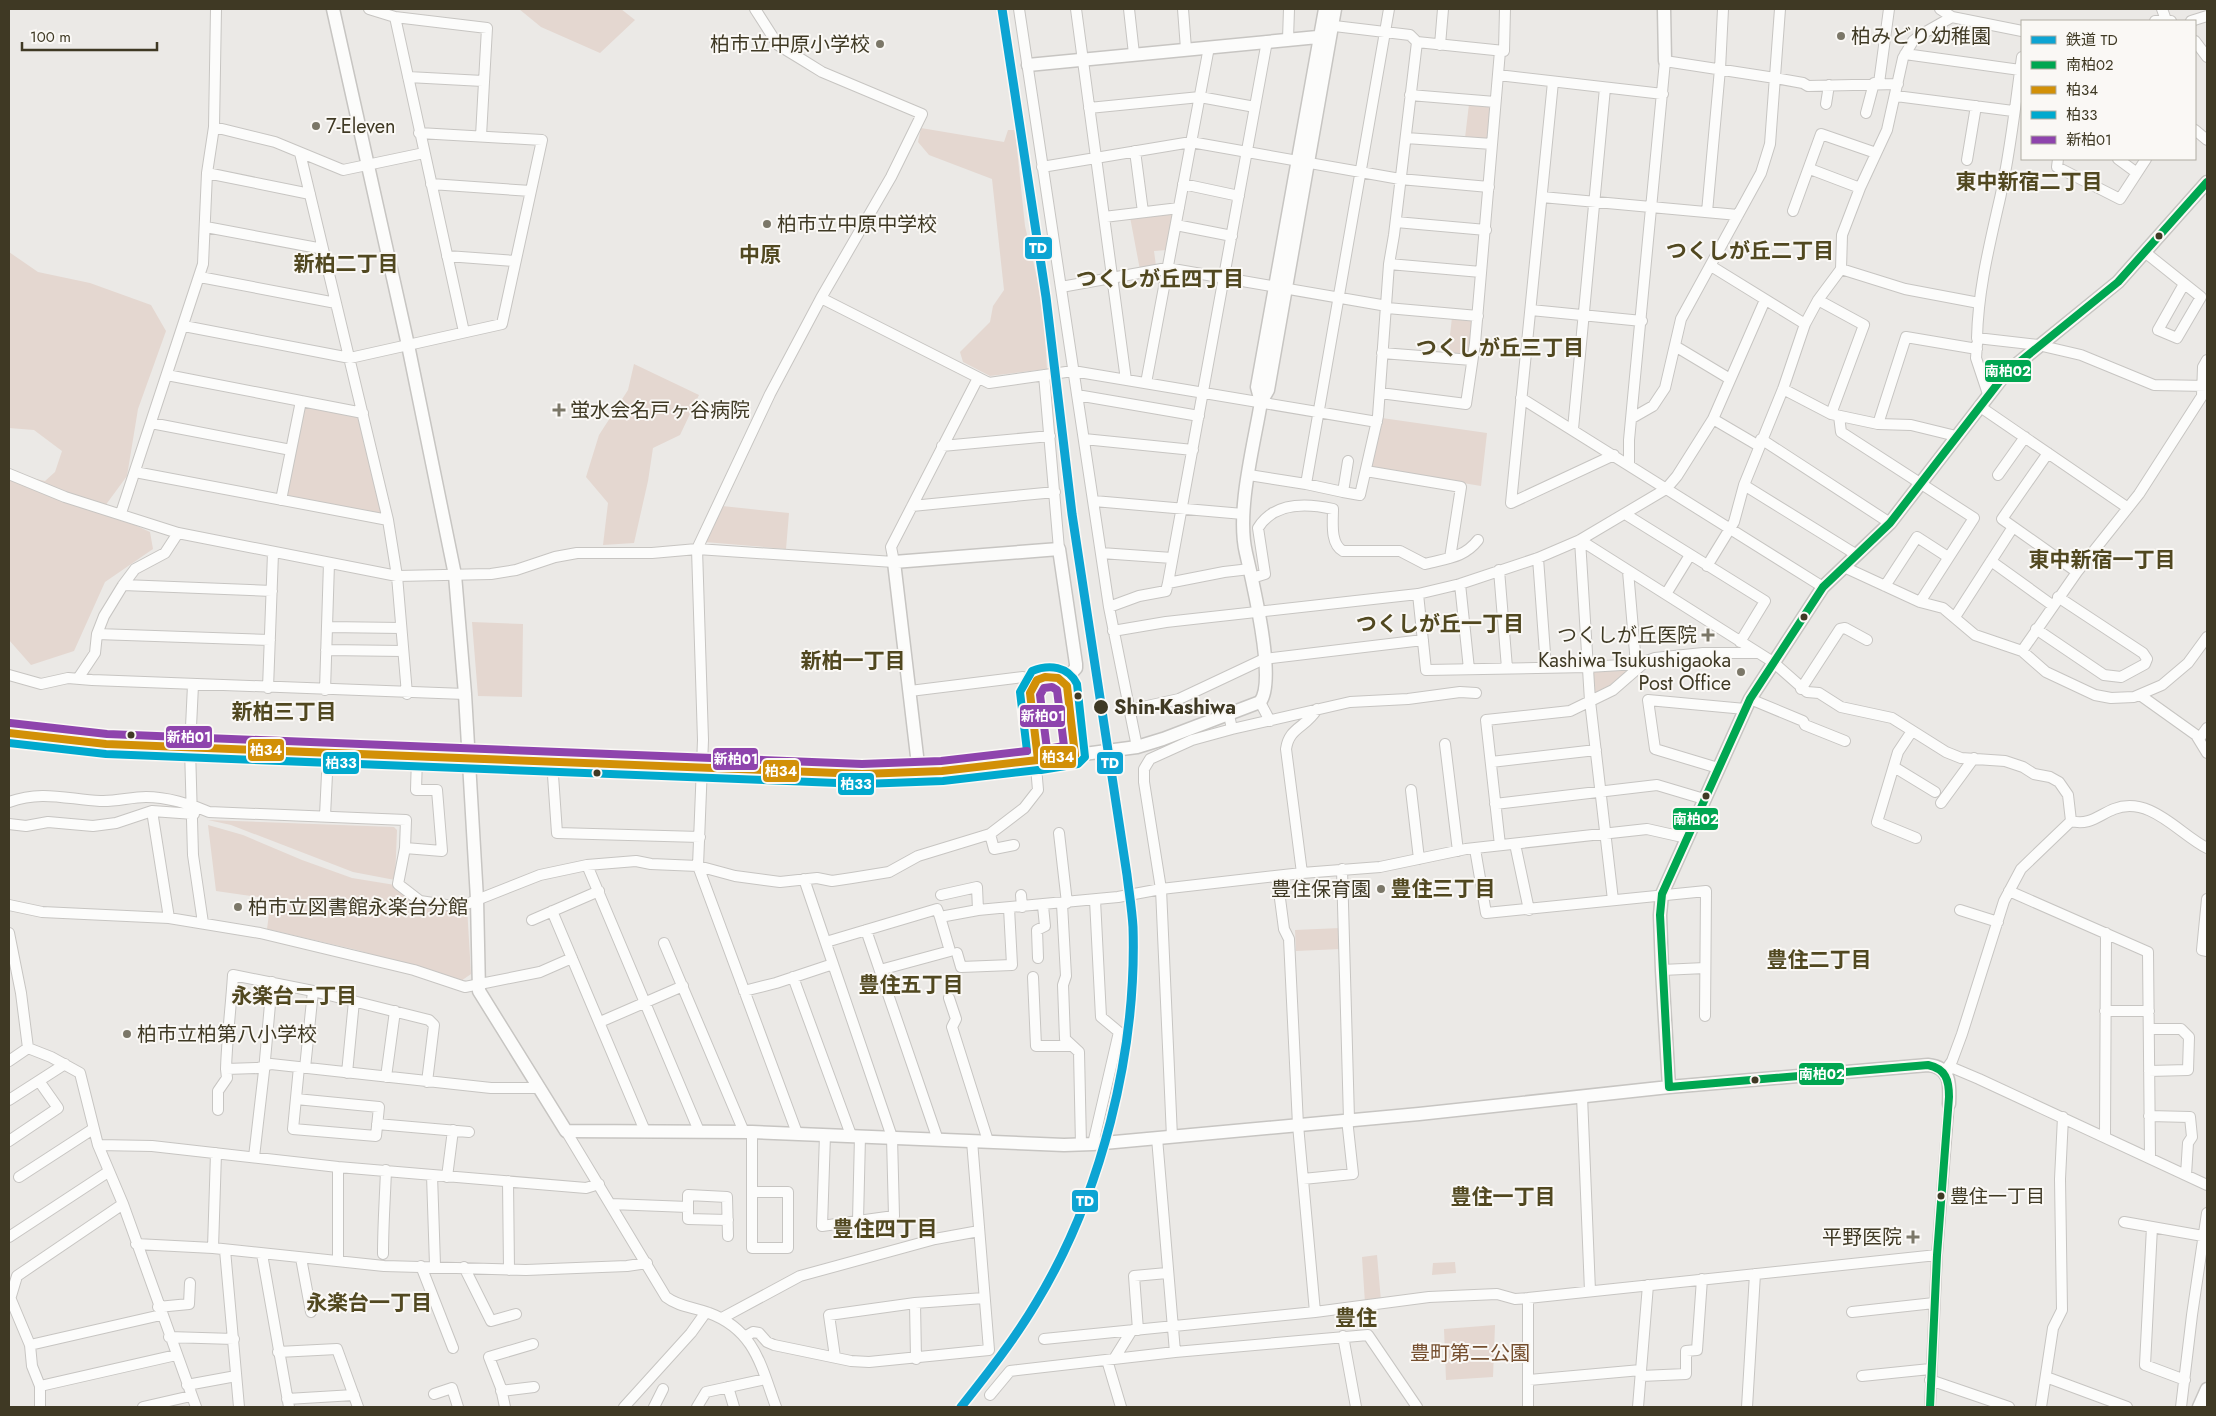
<svg xmlns="http://www.w3.org/2000/svg" width="2216" height="1416" viewBox="0 0 2216 1416" font-family="Jost,'Noto Sans JP',sans-serif">
<style>
.green{fill:#e4d7d0}
.lines{fill:none;stroke-linecap:round;stroke-linejoin:round}
.minor-casing{stroke:#c7c5c2;stroke-width:12}
.tertiary-casing{stroke:#c7c5c2;stroke-width:15}
.minor{stroke:#fcfcfb;stroke-width:10}
.tertiary{stroke:#fcfcfb;stroke-width:12}
.bus-1-casing{stroke:#faf8f5;stroke-width:11}
.bus-2-casing{stroke:#faf8f5;stroke-width:11}
.bus-3-casing{stroke:#faf8f5;stroke-width:11}
.bus-4-casing{stroke:#faf8f5;stroke-width:11}
.bus-1{stroke:#00a651;stroke-width:8}
.bus-2{stroke:#d29007;stroke-width:8}
.bus-3{stroke:#00a9ce;stroke-width:8}
.bus-4{stroke:#8e44ad;stroke-width:8}
.rail-1-casing{stroke:#faf8f5;stroke-width:12}
.rail-1{stroke:#0da4d3;stroke-width:9}
.poi-dot{fill:#7b7768;stroke:#faf8f5;stroke-width:2}
.bus-dot{fill:#3f3924;stroke:#faf8f5;stroke-width:2}
.labels{text-anchor:middle;stroke-width:4;stroke-linejoin:round;paint-order:stroke}
.bus-label{font-size:19px;fill:#3f3924;stroke:#faf8f5;text-anchor:start}
.poi-label{font-size:20px;fill:#3f3924;stroke:#faf8f5;text-anchor:start}
.stop-label{font-size:20px;font-weight:bold;fill:#3f3924;stroke:#faf8f5;text-anchor:start}
.park-label{font-size:20px;fill:#754f2f;stroke:#faf8f5}
.neighbourhood-label{font-size:21px;font-weight:bold;fill:#514820;stroke:#faf8f5}
.line-badge{stroke:#faf8f5;stroke-width:2}
.badge-label{font-size:14px;text-anchor:middle;font-weight:bold;fill:#fff}
</style>
<rect width="100%" height="100%" fill="#ebe9e6"/>
<!-- green -->
<path class="green" d="M519,9H621L635,20L600,53L541,27Z
M1469,104L1488,105L1491,108L1488,137L1485,140L1465,138Z
M921,128L1004,142L1008,130H1015L1025,226L1043,304L1047,369L990,376L963,362L960,352L990,322L993,306L1004,290L992,179L929,155L918,142Z
M1172,212L1174,215L1167,250L1154,251L1156,266L1140,270L1130,217Z
M9,252L38,272L90,283L151,305L166,331L138,409L127,476L102,510L150,532L153,549L105,582L74,651L31,665L9,640V473L45,481L55,472L62,451L34,430L9,428Z
M1452,317L1470,319L1473,322L1468,353L1464,356L1448,354Z
M634,364L699,395L680,435L653,448L648,481L634,543L603,545L608,503L586,477L599,435L628,390Z
M307,406L357,416L360,419L381,512L378,515L289,497L287,494L304,408Z
M1382,418L1487,433L1481,486L1373,468L1371,464Z
M722,506L789,513L786,549L705,542Z
M472,622L523,624L522,697L478,696Z
M1595,670H1625L1626,674L1598,693L1594,691L1593,674Z
M208,820L394,827L397,830L395,880L353,872L231,825Z
M208,825L243,835L302,860L352,878L395,885L420,903L467,907L471,974L461,981L357,950L267,929L271,899L216,891Z
M1340,928L1341,949L1296,951L1295,930Z
M1377,1255L1381,1301L1365,1303L1362,1257Z
M1455,1262L1456,1273L1432,1275L1433,1263Z
M1495,1325L1493,1377L1446,1380L1444,1329Z"/>
<g class="lines">
<!-- minor casing -->
<g class="minor-casing">
<path id="minor" d="M369,9L395,17
M755,9L778,45L801,59L822,72L922,114L891,177L821,298L770,394L697,549L703,740L698,866L797,1133
M1019,9L1109,607
M1076,9L1126,380
M1129,9L1134,54
M1183,9L1186,49
M1940,9L1952,17L2022,31
M2162,9L2166,20
M2155,21H2171
M2191,21L2207,16
M1326,25L1410,35L1417,42L1504,51L1505,9
M1288,39L1289,9
M2195,41L2207,57
M1440,45L1443,9
M1905,54L2020,70
M2022,57C2015,106 2010,158 1998,207C1988,251 1978,293 1977,338L2038,345L2081,355L2154,385L2207,386
M1498,75L1663,94
M408,77L483,81
M1553,82L1511,503L1614,455
M1879,83L1889,9
M1410,95L1495,102
M1896,96L2013,111
M1826,104L1829,85
M1089,108L1200,97L1255,107
M1866,113L1874,83
M214,127L275,142L343,170L424,153
M2195,130L2207,140
M1406,138L1492,144
M1135,151L1143,212
M300,153L388,520L397,576L407,694
M2058,159L2057,167L2120,199L2146,159
M2118,159L2137,173
M1967,160L1976,106
M1042,167L1191,142L1400,179L1489,187
M1810,169L1860,188
M207,173L310,194
M431,184L531,191
M1183,184L1239,196
M1542,197L1738,215
M1793,211L1821,134L1876,153
M1707,212L1720,69L1723,9
M1104,217L1179,208
M1396,222L1486,230
M1176,225L1232,236
M206,227L323,249
M2146,253L2201,297L2177,338L2158,330L2184,284
M447,256L515,261
M1389,264L1481,272
M1841,269L1905,289L1979,303
M200,277L336,303
M1061,287L1167,268L1387,306
M821,298L989,383L1073,371L1377,422
M1818,300L1864,325L1831,414
M1387,308L1478,316
M1531,310L1642,321
M1805,324L1818,300L1841,269L1842,235L1860,188L1887,130L1903,58L1913,41L1922,34L1952,17
M184,326L350,358L502,324L542,140L419,133
M464,332L395,17L487,28L481,136
M1977,344L1976,358L1988,394
M1675,346L1730,379
M1382,353L1472,360
M167,375L363,413
M1044,375L1059,549
M1146,383L1209,47
M1783,389L1831,414L1878,424L1911,425L1956,436
M1380,393L1466,404L1475,343L1500,51
M1077,395L1199,416
M1521,398L1823,587
M1979,406L2128,508
M1839,416L1841,432L1974,518L1920,602
M1632,418L1653,406L1665,388L1681,319L1761,173L1770,144L1780,9
M1713,419L1759,446
M151,423L291,450
M1878,424L1906,337L1977,349
M1573,429L1605,88
M1084,439L1193,450
M1761,439L1890,523
M942,446L1050,436
M2048,453L2002,519L2077,572
M1629,464V440L1665,61L1775,78L1803,83L1808,86L1898,84
M1366,471L1461,487L1450,558
M135,472L388,520
M9,474L65,497L178,533L397,576L491,574L516,570L555,557L577,553H652L697,549L894,562L891,547L978,378
M1249,475L1306,484L1389,9
M1998,475L2025,437
M1306,484L1343,492L1348,461
M1744,485L1857,555
M1343,492L1360,495L1378,416L1389,264L1394,235L1417,42
M281,500L301,401
M1094,501L1243,514
M912,506L1055,492
M121,513L203,264L207,173L214,127L216,9
M1625,514L1765,601L1740,642
M1580,540L1773,662L1807,692L1819,693L1841,707L1892,718L1946,752L1961,758L2005,761L2023,767L2034,774L2050,777L2059,782L2068,795L2071,821L2021,869L2004,901L1962,1034L1952,1061L1945,1071
M1580,540L1590,701L1613,900
M1101,553L1172,558
M1538,558L1546,667
M1991,561L2052,605
M1707,566L1734,522L1744,485L1783,389L1805,324L1711,266
M1844,567L1920,602L1943,608L1975,635L2022,651L2046,672L2095,695L2111,698L2134,697L2162,685L2188,663L2207,637
M1499,570L1507,668
M1628,571L1636,664
M1252,578L1265,574L1258,528C1274,502 1306,503 1333,509C1333,522 1330,544 1343,551H1400L1425,564C1447,558 1464,558 1478,540
M1168,583L1267,41
M1460,584L1469,669
M123,585L272,591
M1885,586L1917,537L1948,557
M1418,594L1426,670L1588,667L1638,664L1655,658L1703,653H1757
M1666,594L1690,555
M1955,617L2013,527
M327,627L401,628
M2036,629L2104,675L2121,677L2145,664L2147,659L2143,653L2058,597
M1113,631L1166,622L1418,594L1460,584L1538,558L1580,540L1666,489L1677,476L1713,419L1765,300
M97,634L270,640
M326,650L403,651
M2022,651L2077,572L2139,494L2202,396L2203,367L2207,360
M9,675L41,684L68,678L92,680L465,694
M79,677L95,653L97,634L104,616L123,585L135,569L165,553L178,533
M193,685L190,748L193,855L203,923
M268,688L273,553
M1801,689L1840,629L1845,628L1867,640
M325,690L329,563
M910,691L1023,677L1034,682
M2140,695L2196,735L2207,753
M1750,699L1803,721L1805,725L1845,741
M1260,702L1270,721
M1129,710L1179,699L1264,659L1423,640
M1232,729L1350,702L1408,699L1460,692L1476,693
M1912,731L1898,752L1877,822L1916,838
M2199,739L2207,728
M1445,744L1458,851
M1137,747L1109,607L1139,596L1166,591L1168,583L1224,572L1250,569
M552,761L557,833L700,837
M1491,762L1596,750
M1894,767L1935,792
M1718,768L1655,749L1648,700L1745,709
M1411,790L1419,859
M9,802C42,790 66,799 100,801C115,802 131,797 146,797C166,797 191,804 209,812L406,820L405,848L398,884L420,901L459,907L540,875L587,865L636,861L651,864L698,866L735,876L780,882L817,878L832,881L852,878L889,872L918,856L990,834L1024,808L1038,790L1036,767L1038,760
M1941,803L1974,758
M1495,804L1657,785L1704,799
M152,811L169,918
M325,816L328,753
M2071,821C2089,826 2099,815 2114,809C2150,795 2179,834 2207,848
M9,824L26,826L48,822L93,826L116,823L152,811L194,814
M1059,833L1067,903
M990,834L994,849L1014,845
M1515,844L1529,910
M1500,845L1486,720L1570,711L1613,690L1644,663
M405,848L442,851L437,790H416L417,757
M1475,849L1486,913L1706,891L1705,1016
M587,865L699,1131
M1342,869L1349,1119
M1302,873L1286,749C1289,727 1306,728 1317,709
M1277,876L1284,929L1289,939L1298,1125L1315,1312
M804,879L892,1137L894,1216L822,1226L825,1135
M2009,891L2148,952L2150,1157
M941,895L977,887L978,910
M1021,895L1022,907
M2207,899L2202,950L2207,951
M1062,904L1066,976L1063,985L1065,1039L1079,1052L1081,1145
M9,905L42,912L169,918L260,933L414,970L465,987L540,972L572,958
M1960,910L1998,922
M552,911L645,1131
M532,920L599,891
M866,930L938,1140
M9,933L21,993L28,1048
M826,942L937,909L940,917
M664,943L744,1132
M957,953L961,967L1012,965L1009,908
M1038,958L1037,930L1045,926L1043,906
M880,970L950,951L940,917L978,910L1118,897L1161,889L1302,873L1380,867L1466,849L1647,829L1687,838
M1662,970L1705,968
M793,977L851,1135
M1033,977L1036,1046H1072
M744,991L776,983L833,964
M949,998L956,1019L952,1027L988,1141
M2105,1011H2149
M600,1022L683,986
M2149,1029H2181L2189,1037L2188,1070L2149,1071
M28,1048L51,1057L80,1073L98,1145L123,1204L196,1407
M9,1061L28,1048
M305,1068L313,991
M1945,1071L1953,1068L1979,1079L2207,1185
M347,1073L354,1001
M386,1077L395,1011
M427,1082L434,1025L429,1020L313,991L233,975C231,1007 227,1037 226,1069L258,1068L271,1064L491,1088H540
M1582,1096L1590,1291
M296,1099L379,1107L376,1136L293,1129L299,1067
M9,1100L65,1064
M218,1110V1091L227,1078L226,1069
M2149,1116L2190,1117L2192,1137L2188,1143L2186,1175
M377,1124L469,1132
M566,1131L666,1297C679,1307 694,1307 709,1313C755,1330 761,1366 776,1407
M752,1132V1248H788V1192H752
M2105,1136L2106,933
M1172,1137L1161,889L1144,782V769L1150,759L1192,740L1232,729L1229,715
M1157,1138L1175,1352
M9,1141L58,1108L39,1081
M1093,1144L1119,1032L1101,1017L1095,900
M98,1145L152,1146L338,1167L586,1188L599,1184
M254,1157L264,1071L272,982
M338,1167V1261
M432,1175L435,1265
M19,1177L93,1129
M447,1177L453,1130
M1303,1179L1353,1174L1347,1119
M508,1181L509,1270
M611,1204L688,1207V1219L728,1220
M688,1207V1195L727,1197L728,1236
M858,1221L860,1136
M2124,1222L2203,1236
M2152,1227L2145,1365L2185,1380
M9,1237L108,1172
M136,1244L213,1248L384,1266L526,1270L627,1266L647,1263
M213,1248L216,1153
M225,1250L239,1407
M262,1254L289,1407
M383,1254C383,1225 385,1198 386,1170
M301,1258L311,1312
M421,1266L453,1348
M464,1267L491,1321L516,1314
M9,1295L30,1345L32,1366L40,1386V1407
M11,1296L17,1276L123,1204
M915,1303L916,1359
M158,1307L189,1304L190,1283
M1852,1312L1934,1303
M722,1318L800,1276L935,1239L979,1231
M1138,1330L1134,1276L1167,1273
M746,1336L753,1332L759,1333L767,1342L774,1345L851,1361L869,1362L989,1350L972,1141
M1343,1336L1356,1407
M169,1337L234,1339
M1044,1339L1315,1312L1429,1297L1497,1294L1515,1299L1528,1298L1937,1255
M30,1345L161,1315
M278,1352L337,1349L358,1407
M835,1357L829,1315L915,1303L984,1298
M1114,1359L1132,1330
M1107,1360L1121,1407
M1641,1376L1686,1374V1351L1697,1350L1702,1279
M1862,1376L1930,1369
M2046,1377L2127,1407
M1529,1380L1641,1370
M1930,1380L2009,1407
M187,1385L236,1376
M40,1386L176,1355
M728,1387L734,1407
M501,1391L534,1387
M434,1394L452,1388L458,1407
M990,1395L1010,1371L1175,1352L1368,1335L1417,1407
M287,1399L354,1395
M143,1407L191,1396
M505,1407L501,1388L489,1357L533,1344
M624,1407L691,1333L706,1312
M654,1407L663,1389
M697,1407L706,1392L766,1379
M1528,1407V1298
M1638,1407L1648,1285
M1747,1407L1755,1274
M1930,1407L1937,1255L1949,1104
M2041,1407L2053,1328L2062,1310L2060,1179L2063,1117
M2181,1407L2192,1315L2207,1213"/>
</g>
<!-- tertiary casing -->
<g class="tertiary-casing">
<path id="tertiary" d="M333,9L408,345L455,575L465,694L477,899L479,991L566,1131L752,1132L1064,1145L1093,1144L1419,1114L1669,1087L1928,1065C1951,1067 1950,1085 1949,1104
M1664,9L1665,61
M1028,65L1328,36
M1261,402L1268,390L1335,9
M9,733L106,744L891,775L970,769L1137,747L1163,739L1260,702C1277,681 1252,580 1246,553C1236,511 1254,445 1261,402L1257,387L1325,9
M1038,760L1030,693L1037,680L1050,677L1061,679L1067,686L1075,755
M919,773L894,562L1059,549L1076,664V668L1064,681
M1669,1087L1662,970L1660,915L1662,894L1750,699L1823,587L1890,523L2006,373L2118,282L2207,182
M2199,1407L2207,1389"/>
</g>
<!-- minor -->
<use href="#minor" class="minor"/>
<!-- tertiary -->
<use href="#tertiary" class="tertiary"/>
<!-- bus-1 casing -->
<g class="bus-1-casing">
<path id="bus-1" d="M1669,1087L1660,915L1662,894L1750,699L1823,587L1890,523L2006,373L2118,282L2207,182
M1669,1087L1928,1065C1946,1069 1949,1080 1949,1097L1937,1255L1930,1407"/>
</g>
<!-- bus-2 casing -->
<g class="bus-2-casing">
<path id="bus-2" d="M1045,677L1058,678L1067,686L1075,755L1038,760L1030,693L1037,680Z
M9,733L106,744L862,774L942,771L1038,760"/>
</g>
<!-- bus-3 casing -->
<g class="bus-3-casing">
<path id="bus-3" d="M9,743L106,754L862,784L943,781L1038,770
M1027,751L1020,692L1032,671C1049,664 1068,666 1077,684L1085,757L1078,764L1041,770"/>
</g>
<!-- bus-4 casing -->
<g class="bus-4-casing">
<path id="bus-4" d="M1052,687L1057,690L1064,746L1047,749L1040,695L1044,688Z
M10,723L107,734L862,764L941,761L1027,751"/>
</g>
<!-- bus-1 -->
<use href="#bus-1" class="bus-1"/>
<!-- bus-2 -->
<use href="#bus-2" class="bus-2"/>
<!-- bus-3 -->
<use href="#bus-3" class="bus-3"/>
<!-- bus-4 -->
<use href="#bus-4" class="bus-4"/>
<!-- rail-1 casing -->
<g class="rail-1-casing">
<path id="rail-1" d="M961,1407C988,1373 1014,1340 1036,1303C1101,1196 1137,1053 1133,927C1132,910 1129,892 1127,875L1072,514L1046,297L1002,9"/>
</g>
<!-- rail-1 -->
<use href="#rail-1" class="rail-1"/>
</g>
<!-- markers -->
<g class="poi-dot">
<circle cx="1841" cy="36" r="5"/>
<circle cx="880" cy="44" r="5"/>
<circle cx="316" cy="126" r="5"/>
<circle cx="767" cy="224" r="5"/>
<path d="M556.5 402.5h5v5h5v5h-5v5h-5v-5h-5v-5h5z"/>
<path d="M1705.5 627.5h5v5h5v5h-5v5h-5v-5h-5v-5h5z"/>
<circle cx="1741" cy="672" r="5"/>
<circle cx="1381" cy="889" r="5"/>
<circle cx="238" cy="907" r="5"/>
<circle cx="127" cy="1034" r="5"/>
<path d="M1910.5 1229.5h5v5h5v5h-5v5h-5v-5h-5v-5h5z"/>
</g>
<g class="bus-dot">
<circle cx="2159" cy="236" r="4.5"/>
<circle cx="1804" cy="617" r="4.5"/>
<circle cx="1078" cy="696" r="4.5"/>
<circle cx="1101" cy="707" r="8"/>
<circle cx="131" cy="735" r="4.5"/>
<circle cx="597" cy="773" r="4.5"/>
<circle cx="1706" cy="796" r="4.5"/>
<circle cx="1755" cy="1080" r="4.5"/>
<circle cx="1941" cy="1196" r="4.5"/>
</g>
<g class="labels">
<!-- bus labels -->
<g class="bus-label">
<text x="1950" y="1203">豊住一丁目</text>
</g>
<!-- poi labels -->
<g class="poi-label">
<text x="1851" y="43">柏みどり幼稚園</text>
<text x="870" y="51" text-anchor="end">柏市立中原小学校</text>
<text x="326" y="133">7-Eleven</text>
<text x="777" y="231">柏市立中原中学校</text>
<text x="570" y="417">蛍水会名戸ヶ谷病院</text>
<text x="1697" y="642" text-anchor="end">つくしが丘医院</text>
<text x="1731" y="667" text-anchor="end">Kashiwa Tsukushigaoka<tspan x="1731" dy="23">Post Office</tspan></text>
<text x="1371" y="896" text-anchor="end">豊住保育園</text>
<text x="248" y="914">柏市立図書館永楽台分館</text>
<text x="137" y="1041">柏市立柏第八小学校</text>
<text x="1902" y="1244" text-anchor="end">平野医院</text>
</g>
<!-- stop labels -->
<g class="stop-label">
<text x="1114" y="714">Shin-Kashiwa</text>
</g>
<!-- park labels -->
<g class="park-label">
<text x="1470" y="1360">豊町第二公園</text>
</g>
<!-- neighbourhood labels -->
<g class="neighbourhood-label">
<text x="2029" y="189">東中新宿二丁目</text>
<text x="1750" y="258">つくしが丘二丁目</text>
<text x="760" y="262">中原</text>
<text x="346" y="271">新柏二丁目</text>
<text x="1160" y="286">つくしが丘四丁目</text>
<text x="1500" y="355">つくしが丘三丁目</text>
<text x="2102" y="567">東中新宿一丁目</text>
<text x="1440" y="631">つくしが丘一丁目</text>
<text x="853" y="668">新柏一丁目</text>
<text x="284" y="719">新柏三丁目</text>
<text x="1443" y="896">豊住三丁目</text>
<text x="1819" y="967">豊住二丁目</text>
<text x="911" y="992">豊住五丁目</text>
<text x="294" y="1003">永楽台二丁目</text>
<text x="1503" y="1204">豊住一丁目</text>
<text x="885" y="1236">豊住四丁目</text>
<text x="369" y="1310">永楽台一丁目</text>
<text x="1356" y="1325">豊住</text>
</g>
</g>
<g class="line-badge">
<rect x="1024" y="236" width="29" height="24" rx="5" fill="#0da4d3"/>
<rect x="1984" y="359" width="48" height="24" rx="5" fill="#00a651"/>
<rect x="1019" y="704" width="47" height="24" rx="5" fill="#8e44ad"/>
<rect x="165" y="725" width="48" height="24" rx="5" fill="#8e44ad"/>
<rect x="247" y="738" width="38" height="24" rx="5" fill="#d29007"/>
<rect x="1039" y="745" width="38" height="24" rx="5" fill="#d29007"/>
<rect x="712" y="747" width="47" height="24" rx="5" fill="#8e44ad"/>
<rect x="1096" y="751" width="28" height="24" rx="5" fill="#0da4d3"/>
<rect x="322" y="751" width="38" height="24" rx="5" fill="#00a9ce"/>
<rect x="762" y="759" width="38" height="24" rx="5" fill="#d29007"/>
<rect x="837" y="772" width="38" height="24" rx="5" fill="#00a9ce"/>
<rect x="1672" y="807" width="47" height="24" rx="5" fill="#00a651"/>
<rect x="1798" y="1062" width="47" height="24" rx="5" fill="#00a651"/>
<rect x="1071" y="1189" width="28" height="24" rx="5" fill="#0da4d3"/>
</g>
<g class="badge-label">
<text x="1038" y="253">TD</text>
<text x="2008" y="376">南柏02</text>
<text x="1043" y="721">新柏01</text>
<text x="189" y="742">新柏01</text>
<text x="266" y="755">柏34</text>
<text x="1058" y="762">柏34</text>
<text x="736" y="764">新柏01</text>
<text x="1110" y="768">TD</text>
<text x="341" y="768">柏33</text>
<text x="781" y="776">柏34</text>
<text x="856" y="789">柏33</text>
<text x="1696" y="824">南柏02</text>
<text x="1822" y="1079">南柏02</text>
<text x="1085" y="1206">TD</text>
</g>
<!-- border -->
<rect width="2216" height="1416" fill="none" stroke="#3f3924" stroke-width="20"/>
<!-- legend -->
<rect x="2021" y="20" width="175" height="140" fill="#faf8f5" stroke="#afaca1"/>
<rect x="2031" y="36" width="25" height="8" fill="#0da4d3" stroke="#afaca1"/>
<text x="2066" y="45" font-size="15" fill="#3f3924">鉄道 TD</text>
<rect x="2031" y="61" width="25" height="8" fill="#00a651" stroke="#afaca1"/>
<text x="2066" y="70" font-size="15" fill="#3f3924">南柏02</text>
<rect x="2031" y="86" width="25" height="8" fill="#d29007" stroke="#afaca1"/>
<text x="2066" y="95" font-size="15" fill="#3f3924">柏34</text>
<rect x="2031" y="111" width="25" height="8" fill="#00a9ce" stroke="#afaca1"/>
<text x="2066" y="120" font-size="15" fill="#3f3924">柏33</text>
<rect x="2031" y="136" width="25" height="8" fill="#8e44ad" stroke="#afaca1"/>
<text x="2066" y="145" font-size="15" fill="#3f3924">新柏01</text>
<!-- scale -->
<path d="M22 42v8h135v-8" fill="none" stroke="#3f3924" stroke-width="2.5"/>
<text x="30" y="42" font-size="15" fill="#3f3924" stroke="#faf8f5" stroke-width="4" paint-order="stroke">100 m</text>
</svg>
